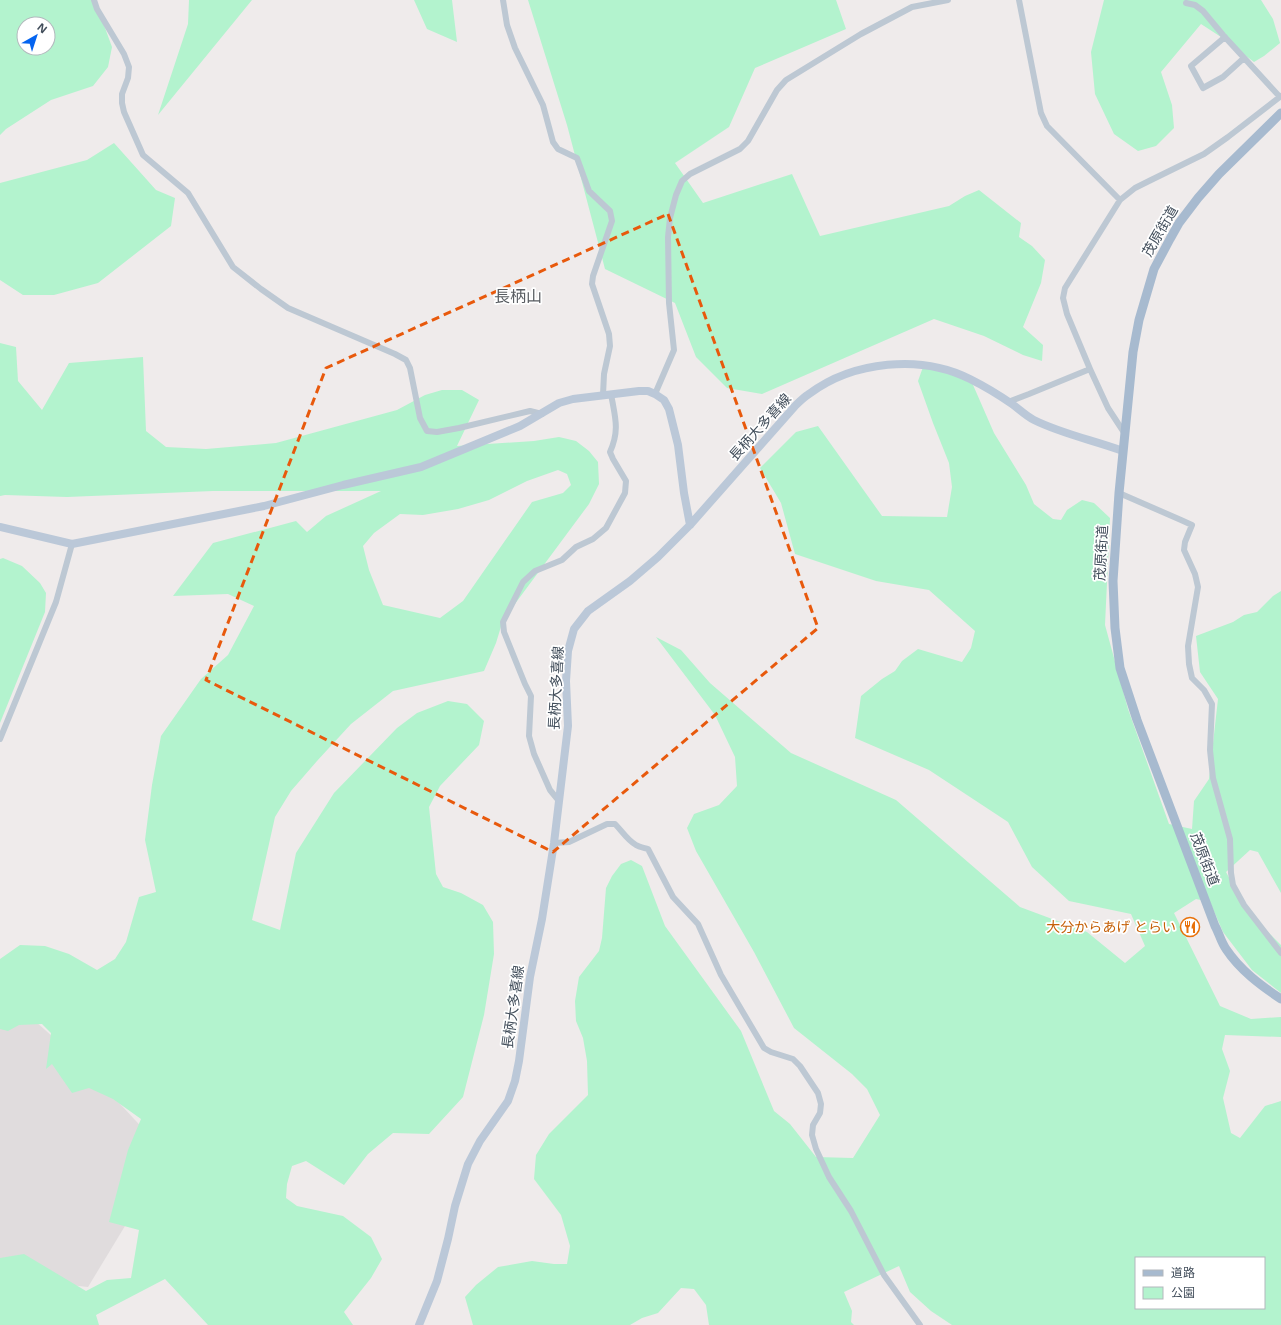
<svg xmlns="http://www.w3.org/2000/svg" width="1281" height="1325" viewBox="0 0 1281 1325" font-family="'Noto Sans','Noto Sans JP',sans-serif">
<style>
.education{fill:#e0dcdd}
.green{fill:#b3f3ce;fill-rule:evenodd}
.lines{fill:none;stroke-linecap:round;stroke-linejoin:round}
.street{stroke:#bdc8d3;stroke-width:6}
.secondary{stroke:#bbc8d8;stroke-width:8}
.primary{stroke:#a7bacf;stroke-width:9}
.marked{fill:none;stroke:#e8590c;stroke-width:3;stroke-dasharray:8 5;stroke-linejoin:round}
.labels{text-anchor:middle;stroke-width:3.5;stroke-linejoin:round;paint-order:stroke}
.street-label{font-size:14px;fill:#424e5b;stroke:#fff}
.food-label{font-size:14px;fill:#c56008;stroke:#fff;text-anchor:end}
.quarter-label{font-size:16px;fill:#585c61;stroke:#fff}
</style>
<rect width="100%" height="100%" fill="#efebeb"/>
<!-- education -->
<path class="education" d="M0,990L80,1061L149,1135L128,1221L88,1287L43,1282L0,1264Z"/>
<!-- green -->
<path class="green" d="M0,0H92L101,17L112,47L108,67L93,86L51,100L6,129L0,135ZM24,24H48V48H24Z
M189,0H252L158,115L188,24Z
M414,0H452L457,42L427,29Z
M528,0H836L846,29L755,68L729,127L675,163L703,203L792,174L820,236L949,206L965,196L979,190L1021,223L1019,237L1032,246L1045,260L1041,283L1023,327L1043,345L1042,361L1023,355L984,336L934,319L762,394L727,388L696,357L675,303L605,269L567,125Z
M1104,0H1261L1273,19L1280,43L1264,56L1254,62L1221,37L1201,24L1161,72L1172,105L1174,128L1156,146L1138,151L1114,134L1095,94L1091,52Z
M114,143L156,190L175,198L171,226L98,283L54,295H23L0,280V183L87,160Z
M0,343L16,347L18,381L42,410L69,363L143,357L146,431L166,447L206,449L276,443L397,410L425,395L442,390H462L479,400L457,446L534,441L559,437L576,441L589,451L598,462L599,484L589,504L503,620L496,643L484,671L393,691L351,724L317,761L291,791L275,817L252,920L280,930L296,853L334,793L397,728L417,713L448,701L467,704L484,721L479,745L440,786L429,807L436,874L443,887L461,893L483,905L493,922L494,954L484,1015L463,1097L429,1134L393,1133L368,1154L344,1185L306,1161L292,1166L287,1184L286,1198L297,1206L343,1216L371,1237L382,1259L371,1278L344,1312L353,1325H208L165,1279L96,1315L99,1325H0V1258L24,1254L86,1291L107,1280L131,1278L139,1230L109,1222L128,1150L141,1119L113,1099L89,1088L72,1093L52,1064L46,1069L51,1033L42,1024L19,1025L8,1031L0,1029V959L20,945L45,946L69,954L97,970L115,959L126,942L139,897L156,892L145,840L152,785L161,736L201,679L228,655L254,606L228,594L173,596L213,543L296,521L307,532L326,516L381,491H213L67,497L5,495L0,496ZM558,470L567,474L571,485L563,493L532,502L463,601L440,618L383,605L369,570L363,546L374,533L400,514L423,515L458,509L489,500L527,481Z
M923,367L970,378L994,433L1026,485L1034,504L1053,519L1061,520L1067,510L1082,500L1094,503L1110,518L1105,625L1128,709L1169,824L1192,829L1194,801L1209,779L1218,699L1200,672L1196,636L1233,622L1244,615L1257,612L1273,596L1281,591V893L1258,852L1250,850L1226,872L1247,911L1281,945V993L1252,970L1223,932L1210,902L1196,899L1174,913L1220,1006L1251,1019L1281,1017V1037L1225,1035L1222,1049L1230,1071L1223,1098L1231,1133L1240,1138L1265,1106L1281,1101V1325H952L931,1311L910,1292L899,1266L844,1292L852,1311L851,1322L854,1325H709L706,1305L694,1289L681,1288L658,1313L642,1318L630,1325H473L465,1297L476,1285L498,1267L532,1261L554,1264H567L570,1246L561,1215L534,1179L536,1155L549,1134L588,1095L587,1061L583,1038L576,1021L575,1001L579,977L599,951L602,938L606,888L612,876L621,864L631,860L642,866L665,926L741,1031L774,1111L790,1124L816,1157L853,1158L880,1115L867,1089L852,1074L794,1028L754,952L696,851L687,828L694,814L719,805L737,786L735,757L715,715L656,637L681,650L710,683L791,753L896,800L1020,907L1087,932L1125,963L1145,946L1131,914L1069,901L1032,867L1008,822L929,770L855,738L861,696L882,679L895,671L902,661L918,649L962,662L971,648L975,631L929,590L876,581L795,554L781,503L760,468L796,432L818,426L882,516L947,517L952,487L949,463L933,423L918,381ZM1136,1258H1264V1308H1136Z
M3,558L22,566L40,583L46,593L45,612L0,723V559Z"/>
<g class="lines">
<!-- street -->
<path class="street" d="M94,0L97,9L124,54L129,67L128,78L122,94V103L124,112L143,155L188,193L233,267L261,289L288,308L395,354L406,360L410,368L420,418L427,431L437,432L459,428L530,411L542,414
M503,0L507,25L515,48L543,105L553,142L558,149L577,158L589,191L610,211L612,221L593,276L592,284L609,334L610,346L604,374L603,395
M1019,0L1041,113L1047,126L1120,200
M1186,3L1195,5L1203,11L1223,35L1280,97
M1225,37L1191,66L1203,88L1223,77L1244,58
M655,394L674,350L669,303L668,237L670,218L676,195L682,181L690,174L740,149L748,141L777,90L786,80L861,34L912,7L948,0
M1008,402L1029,394L1090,369
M1125,434L1108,408L1090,369L1067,314L1063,298L1065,288L1120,200L1135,188L1149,181L1204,154L1228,137L1281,96
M1119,493L1181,520L1192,525L1185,542L1184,550L1195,574L1198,587L1188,646L1189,664L1192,678L1204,690L1212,704L1210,750L1213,778L1230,839L1231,873L1233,885L1244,905L1281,953
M0,739L56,602L72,544
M559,801L550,790L534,754L529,736L531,696L525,684L504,632L503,622L523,582L535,571L562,560L576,547L593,539L606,528L625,493L626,481L613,459L610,452C620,430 615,417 611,394
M554,843L569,842L607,824H615C622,831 627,840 636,845C639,847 645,848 648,849L673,897L698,924L721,975L764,1048L771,1052L793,1059L800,1066L818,1093L821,1104L820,1113L813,1125L812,1135L816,1149L829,1177L851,1211L884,1275L920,1325"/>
<!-- secondary -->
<path class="secondary" d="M0,527L72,544L264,506L343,485L421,467L520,426L559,403L573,399L639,391H648L655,394L664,400L669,409L678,445L684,493L690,525
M419,1325L437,1281L448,1239L455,1206L468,1164L480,1141L508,1101L515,1081L519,1061L530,977L542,919L554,843L568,726L566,681L568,651L574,629L588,611L630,581L658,557L690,525L795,406C799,402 804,397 809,394C853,361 921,354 970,379C984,386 999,395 1012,404C1019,409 1026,416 1034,420C1062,434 1093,440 1123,451"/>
<!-- primary -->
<path class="primary" d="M1281,113L1219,174L1198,198L1179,223L1170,239L1154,269L1139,320L1133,352L1119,493L1113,581L1115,628L1120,668L1137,720L1215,926C1219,933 1221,942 1226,949C1240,970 1260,985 1281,999"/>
</g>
<!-- marked area -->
<path class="marked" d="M668,214L818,628L553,852L206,680L326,368Z"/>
<!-- icons -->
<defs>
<g id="restaurant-ring" transform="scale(1)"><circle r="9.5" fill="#fff" stroke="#e8710a" stroke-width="1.5"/><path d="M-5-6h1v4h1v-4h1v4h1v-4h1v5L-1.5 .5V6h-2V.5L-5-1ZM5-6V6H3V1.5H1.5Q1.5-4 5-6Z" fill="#e8710a"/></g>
</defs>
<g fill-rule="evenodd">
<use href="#restaurant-ring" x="1190" y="927"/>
</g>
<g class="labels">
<!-- street labels -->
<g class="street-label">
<text transform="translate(1160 231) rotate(-60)" y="5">茂原街道</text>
<text transform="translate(760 427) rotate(-48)" y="5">長柄大多喜線</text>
<text transform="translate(1101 553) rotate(-87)" y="5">茂原街道</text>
<text transform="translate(556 688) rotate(-87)" y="5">長柄大多喜線</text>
<text transform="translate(1205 859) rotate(69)" y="5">茂原街道</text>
<text transform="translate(513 1007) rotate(-82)" y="5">長柄大多喜線</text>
</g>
<!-- food labels -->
<g class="food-label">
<text x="1176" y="932">大分からあげ とらい</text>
</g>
<!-- quarter labels -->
<g class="quarter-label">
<text x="518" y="302">長柄山</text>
</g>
</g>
<!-- legend -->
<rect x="1135" y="1257" width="130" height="52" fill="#ffffff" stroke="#b3b8bd"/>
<rect x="1143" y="1270" width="20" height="6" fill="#a7bacf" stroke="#b3b8bd"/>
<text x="1171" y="1277" font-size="12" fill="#424e5b">道路</text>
<rect x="1143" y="1287" width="20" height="12" fill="#b3f3ce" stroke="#b3b8bd"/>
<text x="1171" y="1297" font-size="12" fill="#424e5b">公園</text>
<!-- north arrow -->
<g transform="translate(36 36) rotate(39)"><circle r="19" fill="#ffffff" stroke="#b3b8bd"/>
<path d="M0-3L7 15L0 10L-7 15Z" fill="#0464f0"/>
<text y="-6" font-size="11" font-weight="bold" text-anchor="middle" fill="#424e5b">N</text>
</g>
</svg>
